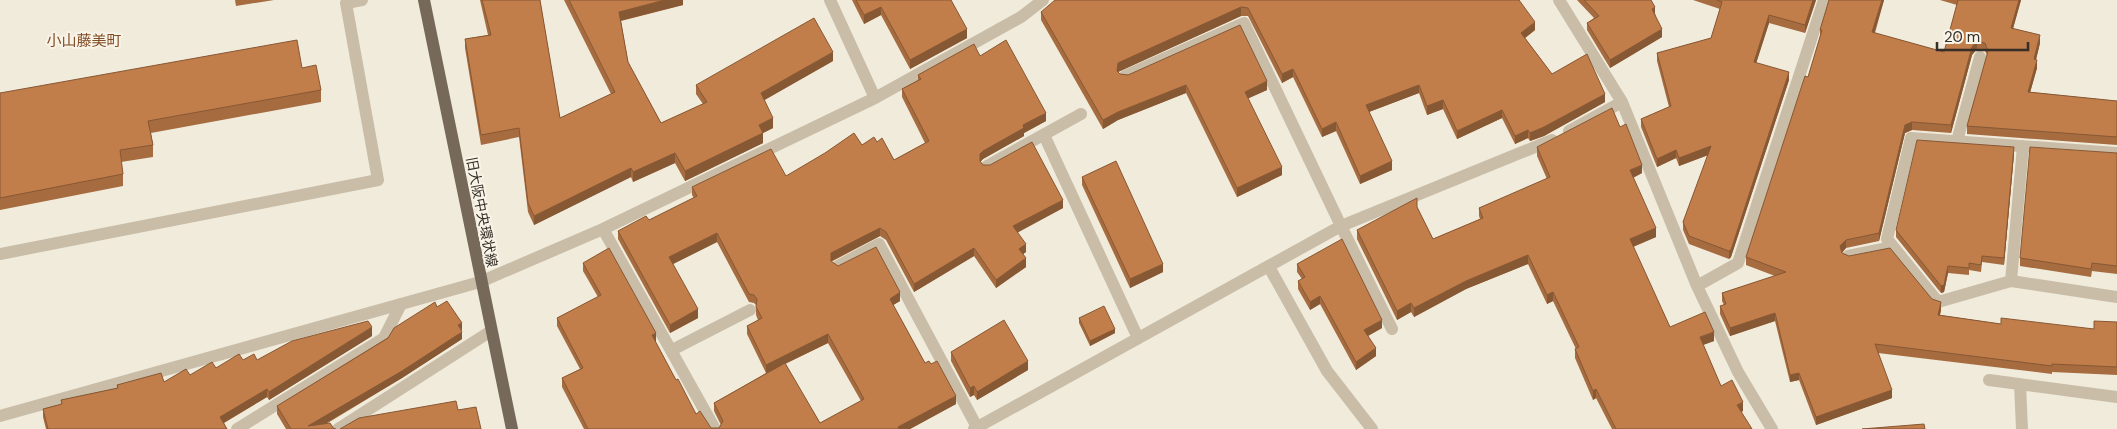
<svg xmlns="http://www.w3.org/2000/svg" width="2117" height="429" viewBox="0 0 2117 429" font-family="'DM Sans','Noto Sans JP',sans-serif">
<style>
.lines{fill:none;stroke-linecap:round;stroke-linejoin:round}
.service{stroke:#c9bda8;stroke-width:12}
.minor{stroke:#c9bda8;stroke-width:12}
.tertiary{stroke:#c9bda8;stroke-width:12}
.primary{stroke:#77695a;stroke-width:12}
.wall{fill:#a66c40;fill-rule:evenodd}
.shaded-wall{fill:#875834}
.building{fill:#c17d4a;stroke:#875834}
.labels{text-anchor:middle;stroke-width:4;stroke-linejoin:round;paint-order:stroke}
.street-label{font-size:14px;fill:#362f28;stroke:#f9f4e8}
.neighbourhood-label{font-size:15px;fill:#824c24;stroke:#f9f4e8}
</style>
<rect width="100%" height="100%" fill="#f1ebdc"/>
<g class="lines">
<!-- service -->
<path class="service" d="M1044,135L1138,338
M1957,141L1980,57
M987,166L1081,114
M1341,226L1392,329
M0,254L378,180L346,3L362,0
M1848,256L1893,247
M672,350L750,310
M1989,380L2117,397
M2020,384L2022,429"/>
<!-- minor -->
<path class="minor" d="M830,0L875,98
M1559,0L1622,102L1697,286L1738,372L1772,429
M1125,76L1244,23L1341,226
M1569,131L1622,102
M2117,153L1911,138L1887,239L1938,302L2011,281L2117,297
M603,229L715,429
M838,266L879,244L977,427
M1269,267L1327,371L1372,429
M2011,281L2023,146
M480,282L603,229L875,98L1021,17L1043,0
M1697,286L1738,263L1824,0
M237,429L384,338L401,304
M338,429L491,331
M974,429L1341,226L1552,140"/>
<!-- tertiary -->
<path class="tertiary" d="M0,416L480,282"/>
<!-- primary -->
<path class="primary" d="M424,0L512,429"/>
</g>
<!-- wall -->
<path class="wall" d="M235,0H274L236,6Z
M480,0H540L560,118L611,94L564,0H683V5L621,21L628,62L661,123L703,104L696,94V85L833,61L764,100L773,128L763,133V143L685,181L675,163L633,182L631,177L534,225L528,212L519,137L481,145L465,48V39L488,35Z
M852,0H951L967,38L910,69L881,15L864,24Z
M1519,0L1535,30L1525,38L1552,74L1605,102L1544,136L1530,141L1528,138L1515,144L1502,118L1457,139L1443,109L1427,115L1419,93L1369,112L1392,170L1360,184L1336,131L1322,137L1293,77L1282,83L1248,16H1241L1118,72L1120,74L1267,90L1248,98L1282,175L1237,197L1186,93L1118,120L1103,129L1041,20V12Z
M1577,0H1651L1662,37L1610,68L1587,30V23L1594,18Z
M1693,0H1816L1805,33L1769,23L1756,63L1789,80L1731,257L1729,259L1689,244L1683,230V222L1708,155L1679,166L1676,158L1657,167L1641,127V119L1669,107L1657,61V53L1711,38L1720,9Z
M1829,0H1884L1875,33L1944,52L1957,5L1940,0H2021L2013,28L2040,43L2036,60L2037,68L2030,92L2117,101V145L1967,134V126L1987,55L1985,51L1977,49L1972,55L1951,133L1912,130L1905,133L1879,241L1846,248L1842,253L1932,299L1941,310L1940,315L2001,324L2094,329L2117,322V375L2052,372V374L1878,353L1892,398L1816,425L1799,380L1790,382L1775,321L1730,336L1720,314V306L1724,305L1722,301V293L1775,276L1746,265V257L1808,77L1820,37V30Z
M980,56L1046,121L1024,133V136L983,159L980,162L983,165L1063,208L1017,232L1026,252L1023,254L1026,267L996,288L974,256L914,292L886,240L880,236L831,262L900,301L893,305L925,363L956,404L910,429H584L562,387V378L580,369L557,326V318L598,297L583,271V263L656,341H655L676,380L696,414L711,428H719L721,425L714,411V403L766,373L747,334V326L758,320L756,315V305L754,303L749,302L717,242L673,264L698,318L670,333L618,239V231L649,220L694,198L692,195V187L786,176L862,145L877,142L894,160L925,143L902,97V89L918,80V75ZM828,343L861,401L820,423L785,364Z
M321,90V102L151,133L153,145V157L121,162L123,174V186L0,210V93Z
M1537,147L1642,173L1633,178L1656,237L1633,247L1670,327L1714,341L1703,345L1721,386L1743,411L1741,412L1752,429H1612L1596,398L1593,400L1575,358V349H1576L1553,301L1547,304L1528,264L1466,289L1414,317L1411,312L1397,320L1357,239V230L1417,207L1433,239L1480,219L1479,216V208L1547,179L1537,156Z
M2117,153V274L2092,271L2091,277L2020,266V258Z
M2014,154L2004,265L1982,262L1981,272L1969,270V275L1948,273L1944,292L1941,293L1896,237V230Z
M1082,177L1163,272L1130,288L1082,185Z
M1297,264L1382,328L1368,336L1376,356L1356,370L1320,304L1310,310L1298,289V281L1302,279L1297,272Z
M437,307L462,339L402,378L326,424L336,429H286L277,414V406Z
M1079,318L1115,333L1090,346L1079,323Z
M372,336L269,400L267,397L224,423L227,429H46L43,417V409L61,404V400L117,388V385L164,382L243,360H257Z
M951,352L1028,370L977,400L974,395L970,397L951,361Z"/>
<!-- shaded-wall -->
<path class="shaded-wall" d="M665,0H683V5L619,21V12Z
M1813,0H1816L1805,33V25Z
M1882,0H1884L1872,40V32Z
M2019,0H2021L2011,36V28Z
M881,7V15L864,24V15Z
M1241,7V16L1118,72L1117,71L1118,63Z
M1655,7V15L1652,9Z
M1769,15V23L1754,70V62Z
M1535,22V30L1521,41V33Z
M967,29V38L910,69V60Z
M1662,29V37L1610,68V60Z
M2040,35V43L2034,67V59Z
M1977,41V49L1972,55L1951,133V125L1972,47Z
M833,52V61L761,102V93Z
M2037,60V68L2028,100V92Z
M1293,69V77L1282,83V74Z
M1789,72V80L1731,257L1729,259V251Z
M1267,81V90L1245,100V92Z
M1186,85V93L1118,120L1103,129V120L1118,112Z
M1419,85V93L1366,113V105Z
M1605,94V102L1544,136L1530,141V133Z
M1443,100V109L1427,115V106Z
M1502,110V118L1457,139V131Z
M1046,113V121L1024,133V136L983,159L980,162V154L983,151L1023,125Z
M773,118V128L759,135V125Z
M1336,122V131L1322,137V129Z
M1912,122V130L1905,133L1879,241V233L1905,125Z
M1528,130V138L1515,144V136Z
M763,133V143L685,181V171Z
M1711,146V154L1679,166V158Z
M2014,147V154L2004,265V258Z
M1676,150V158L1657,167V159Z
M675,153V163L633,182V172Z
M1392,161V170L1360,184V176Z
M1642,165V173L1630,179V170Z
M1282,167V175L1237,197V188Z
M631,168V177L534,225V216Z
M1063,200V208L1013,235V226Z
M880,228V236L831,261V269V253Z
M1656,228V237L1630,248V239Z
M717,233V242L669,266V257Z
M1846,240V248L1840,254V246Z
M1026,244V252L1019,257V249Z
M974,248V256L914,292V284Z
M1528,255V264L1466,289L1414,317V308L1466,281Z
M1026,258V267L996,288V280Z
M1163,264V272L1130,288V279Z
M1948,266V273L1944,292L1941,293V286Z
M900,292V301L890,307V299Z
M1553,292V301L1547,304V295Z
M1320,296V304L1310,310V302Z
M1941,302V310L1938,323V315Z
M1411,303V312L1397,320V311Z
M698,309V318L670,333V325Z
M1775,313V321L1730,336V328Z
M1382,320V328L1364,338V330Z
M462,323V331L458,325Z
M372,327V336L269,400V392Z
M1115,329V333L1090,346V341Z
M462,332V339L402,378L316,429L308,426Z
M1714,332V341L1700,346V337Z
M656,333V341L652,343V335Z
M828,334V343L766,373V365Z
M1376,348V356L1356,370V362Z
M1028,361V370L977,400V392Z
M1799,373V380L1790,382V375Z
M974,386V395L970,397V388Z
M267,389V397L220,425V417Z
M1596,389V398L1593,400V391Z
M1892,390V398L1816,425V417Z
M956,396V404L910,429H898V427Z
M1743,402V411L1737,414V405Z"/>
<!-- building -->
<path class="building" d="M482,0H540L560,118L615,92L569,0H665L619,12L628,62L661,123L707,102L696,85L814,18L833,52L761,93L773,118L759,125L763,133L685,171L675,153L633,172L631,168L534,216L528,203L519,128L481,135L465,39L491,35Z
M856,0H951L967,29L910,60L881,7L864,15Z
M1055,0H1519L1535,22L1521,33L1552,74L1587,54L1605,94L1544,127L1530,133L1528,130L1515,136L1502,110L1457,131L1443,100L1427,106L1419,85L1366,105L1392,161L1360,176L1336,122L1322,129L1293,69L1282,74L1248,8L1241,7L1118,63L1117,71L1120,74L1128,75L1240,25L1267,81L1245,92L1282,167L1237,188L1186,85L1118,112L1103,120L1041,12Z
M1584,0H1651L1655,7L1652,9L1662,29L1610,60L1587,23L1599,16Z
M1717,0H1813L1805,25L1769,15L1754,62L1789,72L1731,250L1729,251L1689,236L1683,222L1711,146L1679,158L1676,150L1657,159L1641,119L1671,106L1657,53L1711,38L1722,2Z
M1829,0H1882L1872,32L1944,52L1958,0H2019L2011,28L2040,35L2034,59L2037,60L2028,92L2117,101V137L1967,126L1988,51L1985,43L1977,41L1972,47L1951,125L1912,122L1905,125L1879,233L1846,240L1840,246L1842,253L1849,256L1890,248L1932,299L1941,302L1938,315L2001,324V318L2094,329V321L2117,322V367L2052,364V366L1875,344L1892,390L1816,417L1799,373L1790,375L1775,313L1730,328L1720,306L1726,304L1722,293L1786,272L1746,257L1805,76L1808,77L1822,30H1820Z
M297,40L302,68L316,65L321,90L148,121L153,145L120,150L123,174L0,198V93Z
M1006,40L1046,113L1023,125L1024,128L983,151L980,154V161L983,165H990L1032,142L1063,200L1013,226L1026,244L1019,249L1026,258L996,280L974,248L914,284L886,232L880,228L831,253V261L838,266L876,247L900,292L890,299L925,363L929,361L931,364L937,361L956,396L898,427L899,429H588L562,378L583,368L557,318L601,295L583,263L609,248L656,333L652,335L676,380L678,379L696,414L700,411L711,428H719L723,421L714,403L785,363L820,423L864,399L828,334L766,365L747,326L762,318L756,307L757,299L754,295L749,294L717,233L669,257L698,309L670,325L618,231L646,216L649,220L697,196L692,187L771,149L786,176L825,153L854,133L862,145L874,137L877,142L882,138L894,160L929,141L902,89L921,79L918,75L974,44L980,56Z
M1612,108L1620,127L1626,124L1642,165L1630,170L1656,228L1630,239L1670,327L1705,312L1714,332L1700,337L1721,386L1732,380L1743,402L1737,405L1752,429H1616L1596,389L1593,391L1575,349L1579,347L1553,292L1547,295L1528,255L1466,281L1414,308L1411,303L1397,311L1357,230L1417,198V207L1433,239L1483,218L1479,208L1550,177L1537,147Z
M1917,140L2014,147L2004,258L1982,256L1981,265L1969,263V268L1948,266L1944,285L1941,286L1896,230Z
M2030,147L2117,153V266L2092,263L2091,269L2020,258Z
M1116,161L1163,264L1130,279L1082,177Z
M1342,239L1382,320L1364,330L1376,348L1356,362L1320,296L1310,302L1298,281L1305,277L1297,264Z
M447,301L462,323L458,325L462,332L402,371L308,426L330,423L334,429H336H291L277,406L388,338L394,328L435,302L437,307Z
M1104,306L1115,329L1090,341L1079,318Z
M1004,320L1028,361L977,392L974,386L970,388L951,352Z
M368,321L372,327L269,392L267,389L220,417L227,429H48L43,409L62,404L61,400L118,388L117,385L161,373L164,382L186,369L190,375L212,362L216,368L239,354L243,360L254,354L257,360L292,341Z
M456,401L458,410L476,407L481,429H340L359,418Z
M1924,424L1925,429H1862Z"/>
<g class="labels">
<!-- street labels -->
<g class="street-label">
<text transform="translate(482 212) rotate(79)" y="5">旧大阪中央環状線</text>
</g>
<!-- neighbourhood labels -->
<g class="neighbourhood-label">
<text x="84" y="46">小山藤美町</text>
</g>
</g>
<!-- scale -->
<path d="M1937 42v8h91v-8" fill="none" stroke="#362f28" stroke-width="2.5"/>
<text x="1944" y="42" font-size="15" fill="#362f28" stroke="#f9f4e8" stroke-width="4" paint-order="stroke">20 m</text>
</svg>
